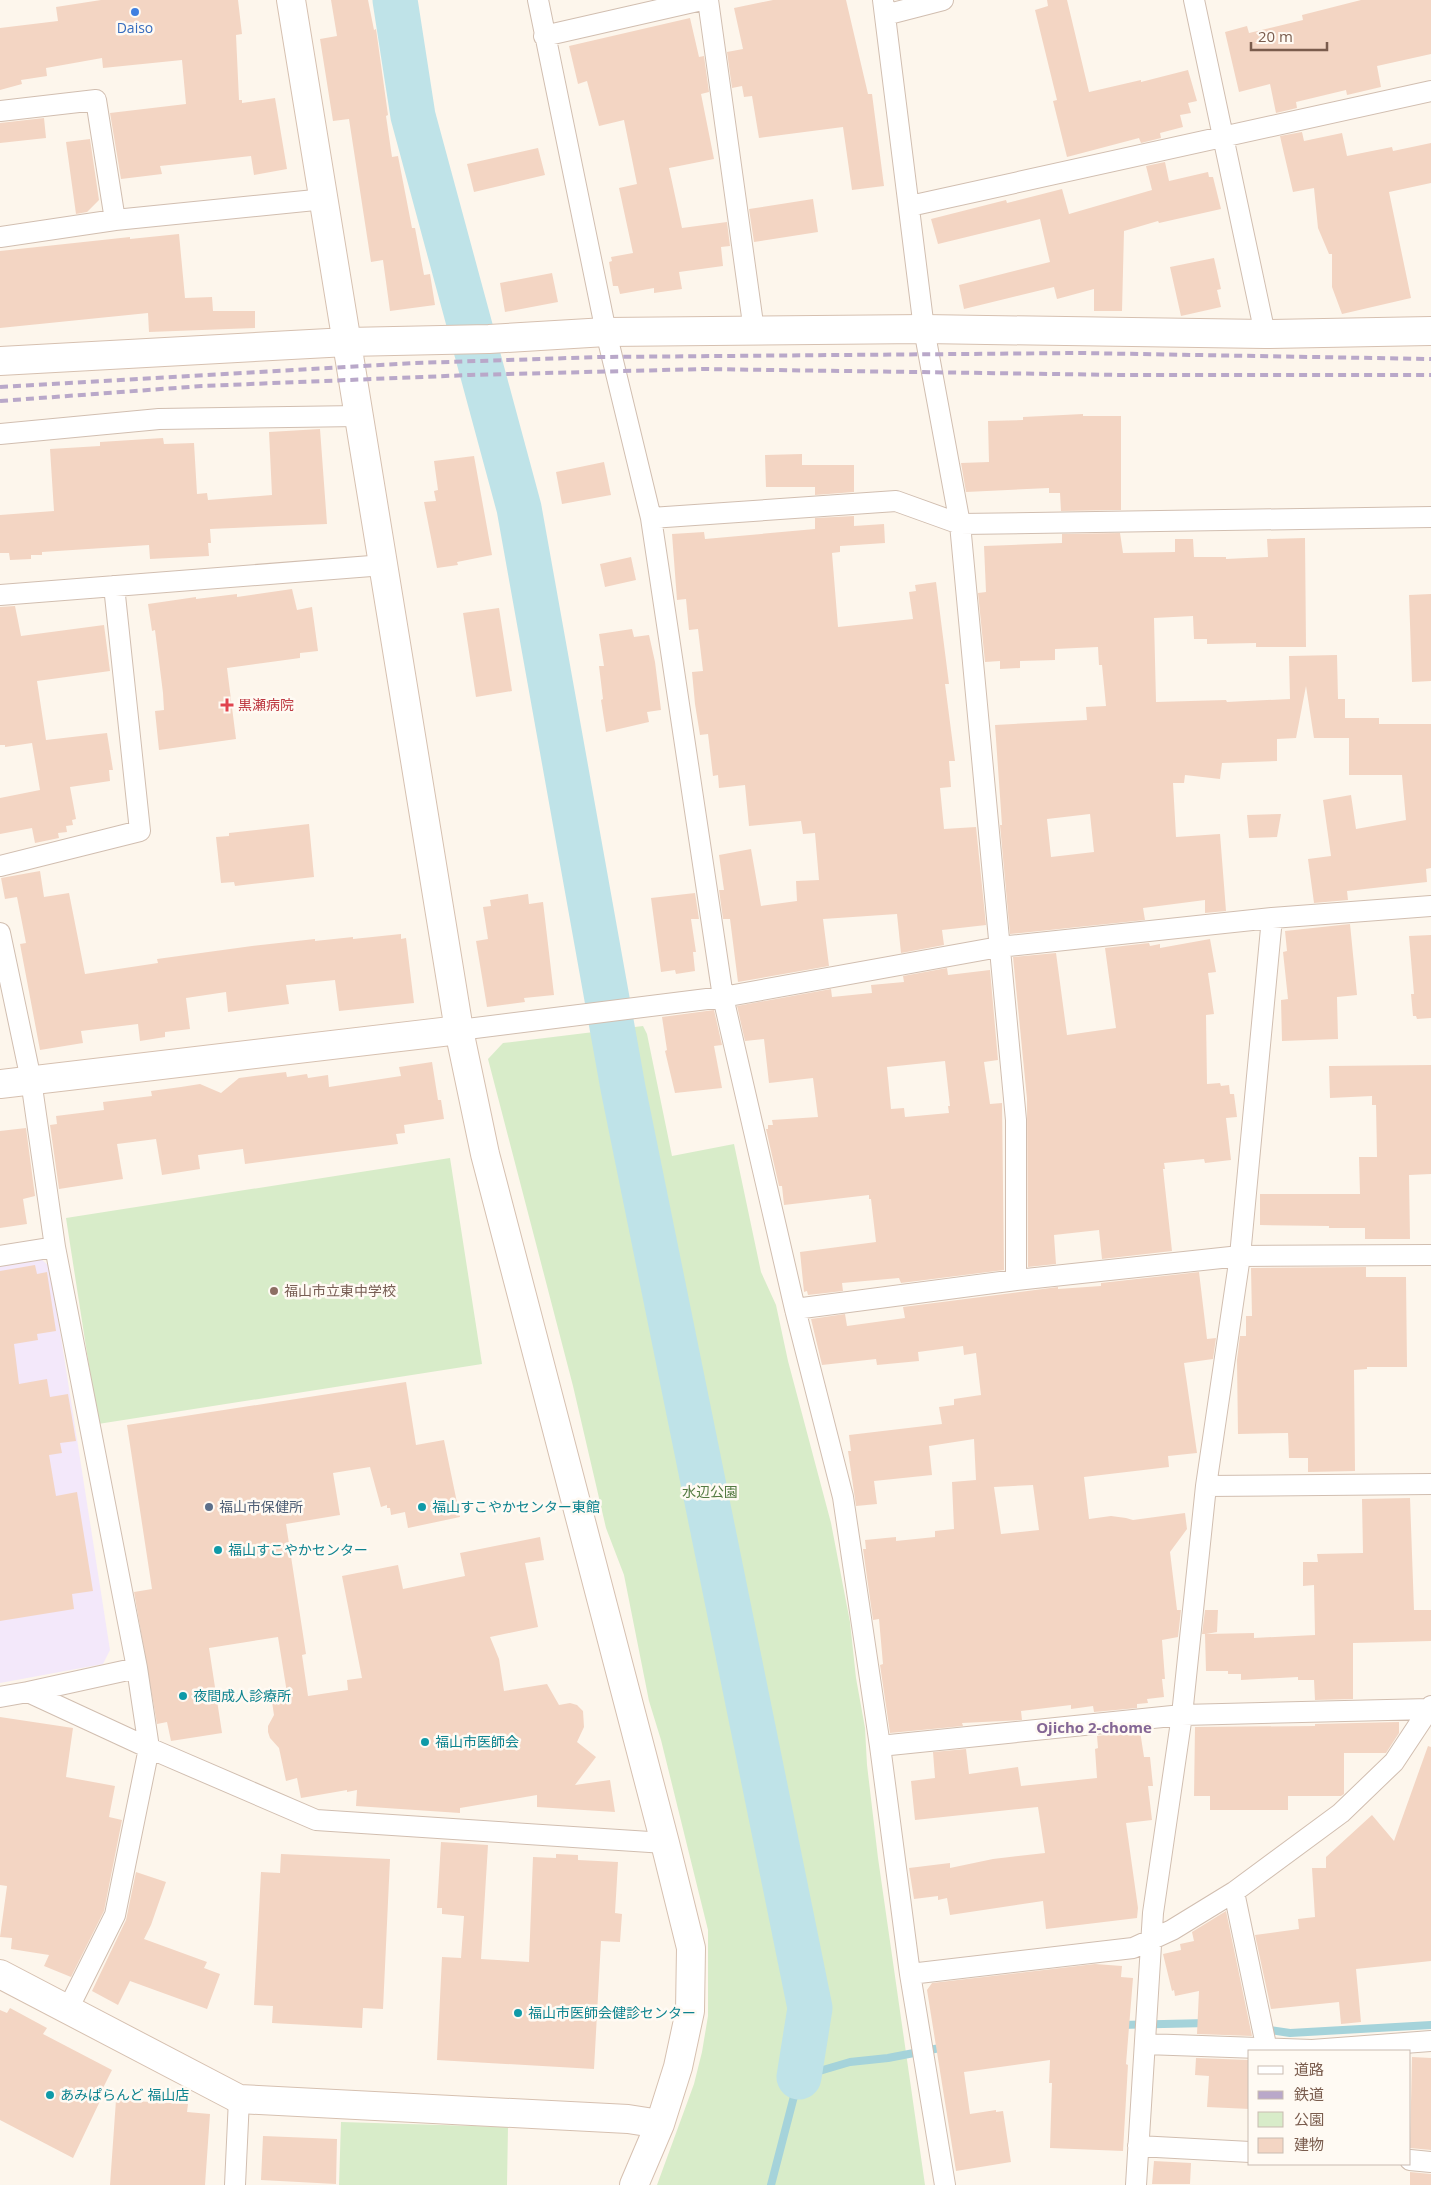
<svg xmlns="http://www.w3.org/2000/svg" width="1431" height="2185" viewBox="0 0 1431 2185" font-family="'Open Sans','Noto Sans JP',sans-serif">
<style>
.education{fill:#f3e8fa}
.green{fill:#d8ecc9}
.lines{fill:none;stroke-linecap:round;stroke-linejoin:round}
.stream{stroke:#a5d3da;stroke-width:8}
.river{stroke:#bfe3e8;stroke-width:45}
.building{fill:#f3d5c3;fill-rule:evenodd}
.street-casing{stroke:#d1beb0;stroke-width:22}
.secondary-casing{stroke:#d6c0b0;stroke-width:30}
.street{stroke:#fff;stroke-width:20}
.secondary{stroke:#fff;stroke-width:28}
.rail{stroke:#b9a8c9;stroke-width:4;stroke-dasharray:8 5;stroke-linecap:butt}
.shop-dot{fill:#3f7fe0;stroke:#fffaf3;stroke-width:2}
.health-dot{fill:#e0444e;stroke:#fffaf3;stroke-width:2}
.education-dot{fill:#8d6e63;stroke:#fffaf3;stroke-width:2}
.service-dot{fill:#5c6f8a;stroke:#fffaf3;stroke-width:2}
.culture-dot{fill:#0f9aa8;stroke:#fffaf3;stroke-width:2}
.labels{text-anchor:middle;stroke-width:5;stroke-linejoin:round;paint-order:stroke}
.shop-label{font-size:14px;fill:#366cbe;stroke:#fffaf3}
.health-label{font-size:14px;fill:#be3a42;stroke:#fffaf3;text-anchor:start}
.education-label{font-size:14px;fill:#785e54;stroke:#fffaf3;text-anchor:start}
.park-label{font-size:14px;fill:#537a41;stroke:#fffaf3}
.service-label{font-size:14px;fill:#4e5e75;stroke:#fffaf3;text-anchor:start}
.culture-label{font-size:14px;fill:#0d838f;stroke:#fffaf3;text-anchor:start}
.neighbourhood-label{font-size:15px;font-weight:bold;fill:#846695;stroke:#fffaf3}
</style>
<rect width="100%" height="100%" fill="#fdf6ec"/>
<!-- education -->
<path class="education" d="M40,1258L50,1267L110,1650L103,1664L0,1683V1266Z"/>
<!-- green -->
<path class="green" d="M643,1026L647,1034L672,1156L734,1144L761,1272L776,1305L788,1361L831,1523L850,1622L856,1678L865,1728L867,1765L878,1858L925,2185H657L694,2084L702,2052L708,2016V1930L661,1740L649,1701L624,1575L606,1528L573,1386L488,1059L503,1043Z
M450,1158L482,1364L98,1424L66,1218Z
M341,2122L508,2127L507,2185H339Z"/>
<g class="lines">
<!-- stream -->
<path class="stream" d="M1119,2025L1208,2023
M1264,2029L1290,2033L1431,2025
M771,2185L799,2077L850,2062L888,2058L945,2047"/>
<!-- river -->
<path class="river" d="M395,0L413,116L519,508L623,1088L810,2008L799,2077"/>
</g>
<!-- building -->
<path class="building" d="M101,0H238L242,34L236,35L239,100H242V103L275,98L287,169L254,175L251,156L160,166L162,174L121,179L110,113L186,104L182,60L103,68L102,58L46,68L47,76L21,80L22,84L0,90V28L58,21L56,7Z
M331,0H368L374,30L376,29L388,115L386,116L392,157L398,156L412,228H415L424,275L430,274L435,305L390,311L383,260L371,262L349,119L333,121L320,39L337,36Z
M773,0H846L868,94H872L884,186L852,190L843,127L759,138L752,96L744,97L742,86L732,88L727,52L743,49L734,8Z
M1047,0H1067L1089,92L1141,80V82L1188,70L1197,101L1188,103L1191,113L1180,115L1183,127L1160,133L1161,138L1141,143L1139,138L1067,157L1053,101L1057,100L1035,10L1048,6Z
M1361,0H1431V54L1377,66L1381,87L1347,95L1346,90L1296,102L1297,108L1276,113L1270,84L1239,92L1225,32L1247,26L1249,33L1303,20L1302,15Z
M690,18L699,57L704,56L709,92L701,94L714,159L669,168L682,228L727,222L730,246L721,247L723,266L679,272L682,289L654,293V288L620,294L618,286H613L609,262L612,261L611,257L633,253L619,188L637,184L624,120L599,126L587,81L578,84L569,46Z
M44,118L46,138L0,143V123Z
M1302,132L1304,141L1342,133L1347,156L1392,147L1393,151L1431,143V183L1389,192L1411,298L1342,314L1332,287V254H1329L1318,228L1314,188L1293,192L1282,145L1280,136Z
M90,139L99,200L87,212L76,214L66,142Z
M538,148L545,175L474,192L467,164Z
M1165,162L1169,181L1208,172L1209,177H1213L1221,209L1159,223L1158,221L1124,231L1122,311H1094V289L1057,299L1054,287L964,309L959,285L1050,262L1040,219L938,244L931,219L1006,200L1007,203L1062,189L1069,214L1152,190L1146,166Z
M813,199L818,232L754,242L749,209Z
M179,234L185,298L212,297L213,311H255V328L149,332L148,313L0,328V251L130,237V239Z
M1214,258L1221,289L1217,290L1221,307L1181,316L1170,267Z
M552,273L558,302L505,312L500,283Z
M1083,414V416H1121V510L1061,511L1060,493H1049V488L966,492L961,463L989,462L988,421L1023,420V417Z
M320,429L327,524L210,529L211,543H208L209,556L150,559L149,545L42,552V555H31V559L10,560L9,553H0V515L54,511L50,449L100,446V442L163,438L164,444L194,443L197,494L207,493L208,500L272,495L269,432Z
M802,454V465H854V492L815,495V487H766L765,455Z
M474,456L492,555L457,562L458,565L437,568L424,502L436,501L434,491L438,490L434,461Z
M604,462L611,495L562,504L556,472Z
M854,516V526L884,524L885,543L840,546V552L832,553L838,627L913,619L909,592L916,591L915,585L936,582L949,684H945L955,761H949L951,787L940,788L944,829L976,827L986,925L942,930L944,945L901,953L897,914L823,919L829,966L738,982L730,919H723L719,890H724L719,855L751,849L761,906L797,901L796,881L819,880L815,833L803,834L801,821L749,826L745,785L719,788L718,775L713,776L708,734L700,735L695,704L692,672L703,671L698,629L689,630L686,599L677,600L672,534L704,532L705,539L815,529V518Z
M1120,533L1123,553L1175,552V539H1193L1194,557H1226V559L1268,557L1267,539L1305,538L1306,647H1256V643L1207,644V639H1194L1193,616L1154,618L1156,702L1226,700L1227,702L1290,699L1289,656L1337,655L1338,699H1345V718H1379V724H1431V868L1426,869L1427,882L1347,891L1348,900L1314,903L1308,859L1331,856L1323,800L1351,795L1356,829L1406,820L1402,775H1349V738H1314L1306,686L1296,738L1277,739V761L1222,763L1220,779L1185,775L1184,783H1173L1176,837L1220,834L1226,911L1205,913V900L1143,908L1145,920L1010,934L1000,825H1002L995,725L1087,720L1086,707L1106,706L1102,665H1099L1098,647L1055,649V660L1020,661V668L1000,669V661L985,662L978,593L986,592L984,546L1062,543V534ZM1090,814L1094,852L1051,857L1047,819Z
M631,557L636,580L605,587L600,564Z
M292,589L297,610L312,607L318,651L300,653V658L227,668L236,739L159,750L155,711L164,710L163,693L155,630L152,631L148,604L196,597V599L237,594V597Z
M1431,594V681L1412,682L1409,595Z
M15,606L21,636L104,625L110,671L37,681L46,740L107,733L113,770H109L110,781L70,787L76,819L72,820L73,825L66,826L67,832L58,833L59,838L35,843L32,828L0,834V798L40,790L32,743L5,747V745H0V607Z
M499,608L512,691L476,697L463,613Z
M632,629L634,637L649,635L655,662L661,710L647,712L649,722L606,732L601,700L603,699L599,666H604L599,634Z
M1281,814L1277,837L1249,838L1247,815Z
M309,824L314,877L235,886L234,882L221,883L216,837L229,836V833Z
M40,871L44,897L69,893L85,974L158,963L157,959L252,946L315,939V941L353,937V939L401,934V939L406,938L414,1003L339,1011L335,980L286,985L289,1004L228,1012L226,992L186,998L190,1029L165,1032V1037L140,1041L138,1024L81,1031L83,1043L40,1050L20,944L26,943L17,897L5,899L1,878Z
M695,893L699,919H691L696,952H693L695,971L676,974L675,970L661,972L651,898Z
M528,894L529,904L543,902L554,995L524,998L525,1002L487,1007L476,941L488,939L483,907L491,906L490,900Z
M1350,924L1357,995L1337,997L1338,1039L1282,1041L1281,1000L1288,999L1283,952L1287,951L1285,931Z
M1431,935V1018L1417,1019L1416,1016H1413L1411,994H1414L1409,936Z
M1210,939L1216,972L1208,973L1214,1014L1206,1015L1207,1084L1220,1083L1221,1086L1229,1085L1230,1094H1234L1237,1117L1226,1118L1231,1160L1205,1163L1204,1159L1164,1163L1165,1169H1163L1172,1251L1102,1259L1099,1230L1054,1235L1056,1264L1028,1267L1027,1099L1013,957L1056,953L1067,1035L1116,1028L1105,948L1149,943L1150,946L1160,944V948Z
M947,968L948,975L990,970L998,1060L984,1062L990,1104L1002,1103L1004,1270L901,1283L899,1278L842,1283L843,1291L808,1295L807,1291L804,1292L800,1252L876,1242L871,1199H869V1195L784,1205L782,1186H779L766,1129H768V1125H773L772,1120L818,1117L813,1078L769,1083L764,1039L745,1041L737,1006L831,989L832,997L872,993L871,985L904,982L903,976ZM945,1061L950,1106H948L949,1113L905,1117L904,1108L891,1109L887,1067Z
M714,1010L722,1045L714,1046L722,1088L675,1093L665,1051L667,1050L662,1017Z
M432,1062L438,1100H441L444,1119L404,1125L405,1133L396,1134L398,1144L245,1164L243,1149L198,1155L200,1169L162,1175L156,1139L117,1144L123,1179L59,1189L50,1125L57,1124L56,1116L104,1110L103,1102L152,1096L151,1091L181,1087L200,1084L221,1093L239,1078L286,1072L287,1077L307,1074L308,1078L328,1075L329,1087L401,1076L399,1067Z
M1431,1065V1174L1409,1175L1410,1239H1365V1228H1329V1226L1260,1225V1194H1360L1359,1157H1377L1376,1105H1372V1096L1330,1098L1329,1066Z
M26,1128L35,1196L23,1199L27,1224L0,1228V1131Z
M35,1265L37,1274L47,1272L56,1331L37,1334L38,1340L14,1344L19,1384L47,1379L50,1397L68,1394L76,1441L60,1443L62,1453L49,1455L56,1496L77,1492L93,1591L72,1594L74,1609L0,1621V1271Z
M1366,1267V1277H1406L1407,1367H1367V1369L1354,1370L1355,1471L1308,1472V1458H1289L1288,1433L1238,1434L1237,1360L1240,1336H1246V1316H1252L1251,1268Z
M1199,1272L1207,1339L1216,1338L1213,1359L1184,1363L1197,1453L1168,1456L1169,1467L1084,1477L1089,1519L1111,1516L1126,1518L1133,1520L1185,1513L1187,1529L1170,1552L1177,1610H1181L1178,1637L1162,1640L1165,1679H1162L1164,1697L1147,1699L1148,1703L1137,1704V1708L1094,1712L1093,1706L1071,1709V1705L1021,1711L1022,1720L962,1723L963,1726L890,1733L880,1665L883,1664L879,1619L873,1620L863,1549H866L865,1540L896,1537V1541L935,1537V1531L954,1529L952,1482L976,1480L974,1439L929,1446L932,1475L874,1481L877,1504L856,1506L848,1451H851L849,1435L942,1424L939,1407L954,1405V1399L981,1395L976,1353L964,1355L963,1346L918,1352L919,1361L877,1365L876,1359L822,1365L811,1319L845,1314L847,1326L905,1318L903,1307L1058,1287V1289L1101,1286V1283ZM1033,1485L1039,1530L1001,1534L994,1487Z
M406,1382L416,1445L444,1440L460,1517L408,1528L405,1512L391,1515L390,1508H387V1505L381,1507L370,1467L333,1473L340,1515L286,1524L306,1654L302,1655L308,1696L348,1690L347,1680L362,1678L342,1576L398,1565L403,1589L465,1576L460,1553L540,1537L544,1560L525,1563L538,1627L490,1637L499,1659L504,1691L547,1684L559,1705L570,1703L577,1705L583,1711L584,1727L577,1742L596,1757L575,1785L610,1780L615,1812L537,1807V1795L460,1808V1813L356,1806L357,1790L347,1792V1790L301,1798L297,1778L286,1781L279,1748L270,1738L268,1732V1726L274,1715L272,1702L288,1699L278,1637L209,1648L222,1733L171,1741L167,1722L157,1724L134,1592L152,1589L127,1425Z
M1410,1498L1414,1610H1431V1641L1353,1643V1699L1315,1700L1314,1680H1298V1677L1241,1680V1674H1228V1671H1206L1205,1634H1202L1205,1610H1218L1217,1632L1206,1634L1254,1633V1638L1315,1635L1314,1585L1303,1586V1562H1318L1317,1554L1363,1553L1362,1499Z
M0,1717L73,1728L66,1777L115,1786L109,1817L122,1820L104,1911L71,1977L44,1966L49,1955L11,1949L12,1938L0,1937L7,1886L0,1885Z
M1399,1722V1733L1386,1753H1344V1794L1341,1796H1288V1810H1210V1796H1194L1195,1727L1315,1726V1724Z
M1140,1731L1144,1757H1150L1153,1786H1148L1152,1820L1126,1823L1138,1908L1137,1918L1046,1929L1043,1901L950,1915L947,1898L938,1900V1896L914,1899L909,1868L950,1863V1868L993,1859L1045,1853L1038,1807L915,1820L911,1781L935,1778L933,1752L966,1749L969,1774L1018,1767L1021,1786L1097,1778L1095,1749L1098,1748L1097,1736Z
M1428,1746L1431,1747V1961L1356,1969L1361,2022L1341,2024L1339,2002L1271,2009L1255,1935L1299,1929L1298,1919L1315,1917L1312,1868H1326V1857L1372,1815L1394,1841Z
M441,1842L488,1845L481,1959L529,1962L533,1857L556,1858V1854L578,1855V1860L618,1862L615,1913L622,1914L620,1942L601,1941L594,2069L437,2060L442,1957L461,1958L464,1916L442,1914V1908H437Z
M281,1854L390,1859L383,2009L363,2008L362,2028L272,2023L273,2006L254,2005L261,1872L280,1873Z
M136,1872L166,1882L151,1925L144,1939L207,1962L204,1968L220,1974L207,2009L130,1981L118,2005L92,1991L126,1920Z
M1226,1911L1252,2036L1197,2034L1199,1991L1175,1996L1174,1990L1172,1991L1163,1954L1181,1950L1180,1944L1194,1941L1192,1932Z
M1095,1964L1122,1966L1121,1977L1133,1978L1126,2064L1128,2065L1123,2151L1050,2148L1052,2083H1049L1050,2060L964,2072L970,2114L996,2110V2112L1003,2111L1011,2162L956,2171L927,1990L932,1983Z
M10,2008L47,2028L43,2034L112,2070L98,2098L101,2099L73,2158L0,2120V2010L7,2013Z
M1412,2057L1431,2058V2150L1410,2148Z
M1196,2058L1250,2060V2109L1207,2107L1209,2076L1195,2075Z
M116,2100L188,2104L187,2112L210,2114L205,2185H110Z
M263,2136L337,2139L336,2184L261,2180Z
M1154,2161L1191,2163L1190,2184H1152Z
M1410,2172L1431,2174V2185H1410Z"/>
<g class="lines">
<!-- street casing -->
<g class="street-casing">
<path id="street" d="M538,0L606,332L651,518L723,997L795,1309L843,1497L880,1746L910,1974L945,2185
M708,0L754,331
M883,0L924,329L960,524L1016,1120V1280
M1194,0L1265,334
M885,15L943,0
M544,36L702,0
M0,111L96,100L115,220
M910,206L1431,91
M0,237L115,220L325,199
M0,434L159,419L359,416
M651,518L896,501L960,524L1431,517
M0,595L384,565
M0,866L140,831L114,586
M0,933L31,1080L55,1247L137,1668L149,1748L115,1915L68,2009
M459,1030L723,997L999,947L1272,918L1431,906
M0,1256L55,1247
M795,1309L1016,1280L1240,1256L1431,1255
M1206,1486L1431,1484
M28,1692L137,1668
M0,1697L28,1692L149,1748L316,1820L665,1843
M880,1746L1182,1715L1430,1709
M1234,1892L1267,2050
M910,1974L1133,1948L1172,1930L1234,1892L1341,1813L1394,1762L1431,1706
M1145,2044L1312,2050L1431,2041
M1138,2146L1250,2152
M1410,2160L1431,2162
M235,2185L239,2099
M1136,2185L1153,1913L1182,1715L1206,1486L1240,1256L1272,918"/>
</g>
<!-- secondary casing -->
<g class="secondary-casing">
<path id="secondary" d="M291,0L459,1030L485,1154L665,1843L691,1948L690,2011L678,2067L660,2124L634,2185
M0,361L347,342L489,339L606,332L924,329L1265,334L1431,331
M0,1084L459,1030
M0,1974L239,2099L628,2119L660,2124"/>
</g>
<!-- street -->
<use href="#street" class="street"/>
<!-- secondary -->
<use href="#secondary" class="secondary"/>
<!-- rail -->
<path class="rail" d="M0,387L415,363L601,357L1079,353L1431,359
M0,401L202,386L470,375L704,369L1123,375H1431"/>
</g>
<!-- markers -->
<circle class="shop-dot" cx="135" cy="12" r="5"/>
<path class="health-dot" d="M224.5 697.5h5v5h5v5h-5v5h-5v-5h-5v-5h5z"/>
<circle class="education-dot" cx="274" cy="1291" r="5"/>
<circle class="service-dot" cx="209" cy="1507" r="5"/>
<g class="culture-dot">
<circle cx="422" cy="1507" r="5"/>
<circle cx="218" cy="1550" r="5"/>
<circle cx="183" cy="1696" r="5"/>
<circle cx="425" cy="1742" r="5"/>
<circle cx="518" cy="2013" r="5"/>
<circle cx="50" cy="2095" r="5"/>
</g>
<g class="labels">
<!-- shop labels -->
<g class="shop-label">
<text x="135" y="33">Daiso</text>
</g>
<!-- health labels -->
<g class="health-label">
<text x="238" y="710">黒瀬病院</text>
</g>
<!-- education labels -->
<g class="education-label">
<text x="284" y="1296">福山市立東中学校</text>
</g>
<!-- park labels -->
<g class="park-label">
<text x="710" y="1497">水辺公園</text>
</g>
<!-- service labels -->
<g class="service-label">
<text x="219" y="1512">福山市保健所</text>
</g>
<!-- culture labels -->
<g class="culture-label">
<text x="432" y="1512">福山すこやかセンター東館</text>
<text x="228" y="1555">福山すこやかセンター</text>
<text x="193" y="1701">夜間成人診療所</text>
<text x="435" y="1747">福山市医師会</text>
<text x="528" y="2018">福山市医師会健診センター</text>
<text x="60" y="2100">あみぱらんど 福山店</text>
</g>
<!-- neighbourhood labels -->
<g class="neighbourhood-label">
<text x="1094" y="1733">Ojicho 2-chome</text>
</g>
</g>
<!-- legend -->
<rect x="1248" y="2050" width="162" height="115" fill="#fffaf3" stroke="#cabbb1"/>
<rect x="1258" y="2066" width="25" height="8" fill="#ffffff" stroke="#cabbb1"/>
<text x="1294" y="2075" font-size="15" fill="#7a5c4d">道路</text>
<rect x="1258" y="2091" width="25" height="8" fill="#b9a8c9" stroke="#cabbb1"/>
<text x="1294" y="2100" font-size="15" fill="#7a5c4d">鉄道</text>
<rect x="1258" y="2112" width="25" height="15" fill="#d8ecc9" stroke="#cabbb1"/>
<text x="1294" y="2125" font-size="15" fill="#7a5c4d">公園</text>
<rect x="1258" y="2138" width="25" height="15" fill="#f3d5c3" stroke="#cabbb1"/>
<text x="1294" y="2150" font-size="15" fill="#7a5c4d">建物</text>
<!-- scale -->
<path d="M1251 42v8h76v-8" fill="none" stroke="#7a5c4d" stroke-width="2.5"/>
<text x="1258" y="42" font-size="15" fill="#7a5c4d" stroke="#fffaf3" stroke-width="4" paint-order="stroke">20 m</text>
</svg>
